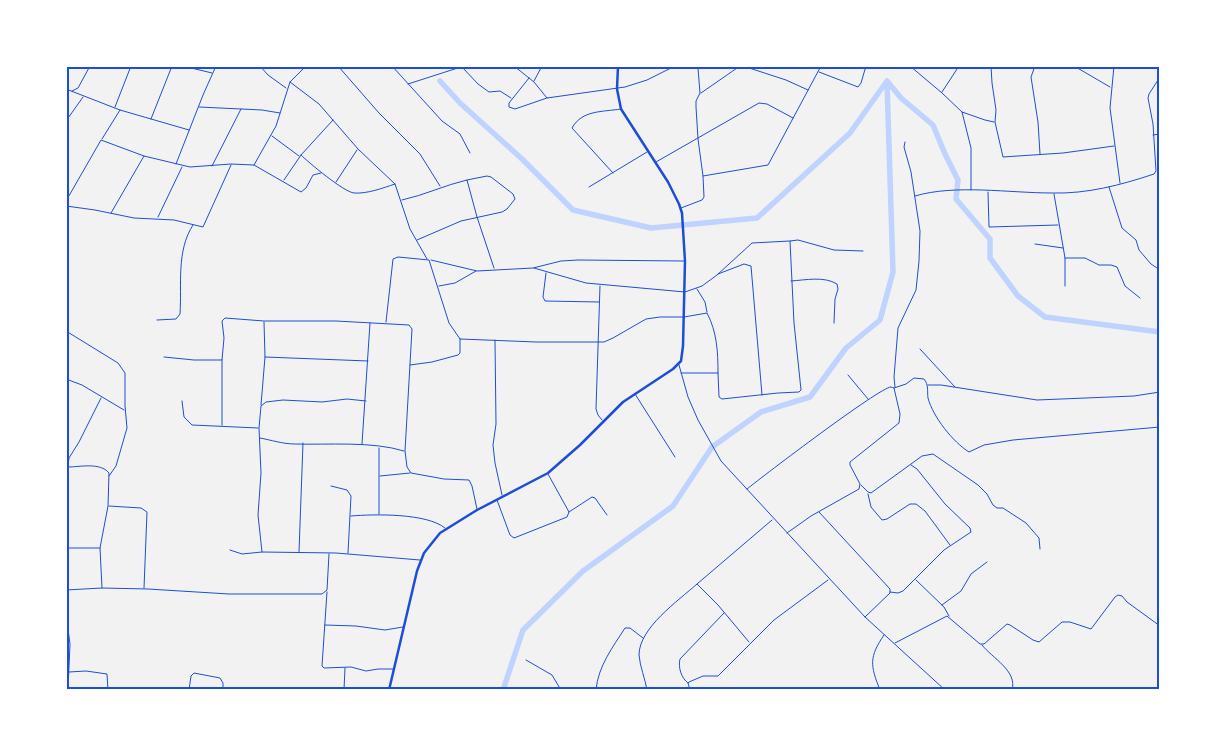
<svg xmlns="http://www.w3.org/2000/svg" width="1226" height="756" viewBox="0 0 1226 756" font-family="Montserrat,sans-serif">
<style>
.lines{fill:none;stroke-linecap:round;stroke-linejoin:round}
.river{stroke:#bfd3fe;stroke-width:5.5}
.minor{stroke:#1d4ed8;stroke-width:1}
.secondary{stroke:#1d4ed8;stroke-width:2.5}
.neatline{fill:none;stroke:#1d4ed8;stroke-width:2}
</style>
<rect width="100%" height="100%" fill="#f2f2f2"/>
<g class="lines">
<!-- river -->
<path class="river" d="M440,81L460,103L521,158L573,210L651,228L757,218L850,133L887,81L901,98L933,125L945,154L958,180L956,199L990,239V258L1018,296L1045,317L1160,332
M503,690L523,630L583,571L673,506L712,447L761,412L810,397L846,348L880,320L893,272L887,82"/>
<!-- minor -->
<path class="minor" d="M183,66L212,73
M260,66L268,75L286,88
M338,66L379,113L420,154L440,186
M392,66L442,121L460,134L470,153
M514,66L534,82L547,98L625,87L647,80L675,66
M693,66L698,68L703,66
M743,66L786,80L808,90
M910,66L942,93L962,112L971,148V190
M991,66L992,83L996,110L995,122L1003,157L1063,153L1114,146
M1035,66L1031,77L1038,122L1040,154
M1074,66L1110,87
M1114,66L1110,108L1120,183
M462,67L478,84L489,92L500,91L511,98
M819,72L858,87L861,83L866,66
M529,78L509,103V107L515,109L547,98
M534,81L542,66
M290,82L319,104L358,149L395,184L410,229L427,259
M408,84L464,66
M66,89L120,110L189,130
M72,91L78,88L90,66
M942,92L959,66
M701,93L740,66
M115,107L131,66
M199,107L262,110L280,113
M962,112L985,120L994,122
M151,119L172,66
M66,121L83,97
M1153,135L1160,134
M272,136L299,156
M102,139L120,110
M301,155C309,163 344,192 354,193C367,194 383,188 395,184
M656,162L759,103L767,104L793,118
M176,164L203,95L216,66
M254,165L276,126L290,82L306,66
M212,166L241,109
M613,173L572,128C582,110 602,112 621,109
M703,176L768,165L821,66
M284,180L301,155L333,120
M336,182L357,150
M589,187L647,152
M1109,187L1122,228L1136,240L1139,250L1151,264L1160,270
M988,192L989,227L1058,225
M1054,194L1065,258V286
M915,196C955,184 1009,193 1052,193C1087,194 1121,185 1154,174L1156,171L1153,124L1148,98L1149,94L1160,77
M402,200C425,195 445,185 467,180L477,217L494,268
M66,201L101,140L144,156
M66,206L95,210L134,218L174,220L203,227L231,165
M681,208L702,200L704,197L703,176L698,139L696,107V101L700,93L698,68
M111,213L144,156L190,167L231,164L254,165L301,192L306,188L313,175L321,173
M158,217L182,167
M417,240L461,221L502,212L507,209L515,199L513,194L491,177L487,176L467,180
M1035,244L1063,248
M1065,258H1085L1099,265H1111L1117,267L1125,286L1140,298
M431,260L477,271L533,268L561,261L578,260L684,261
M534,268L586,283L685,292L702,286L717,275L752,243L790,241
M546,273L543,297L545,301L599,302
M718,274L744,264L751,266L762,395
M791,281C806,280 824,276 837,284L838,289L835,299L834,323
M439,286L455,283L476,271
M600,286L596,409L598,415L602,420
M697,289L705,302L707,312
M157,320L176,319L180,314C182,285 176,251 193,225
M386,322L393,259L398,257L429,260L449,323L460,339L536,342H604L613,338L646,319L660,317H684L707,313C717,332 718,352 718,373
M66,331L118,363L125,373V406L127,428L116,466L109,476
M495,340L496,424L493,445L495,463L502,495
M920,349L955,387
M164,357L194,360H222L224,338L222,321L225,318L264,321H336L409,325L412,329L405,451L407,467L411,473L444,479L469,480L472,486L477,509
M265,357L368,361
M410,365L432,362L458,355L460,353V339
M679,365L688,397L698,420L721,461L865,617L945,690
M681,373H718L719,397L722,399L778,393L799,392L801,390L794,323L790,241L798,240L834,250L863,251
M848,375L868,399
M66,379L82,385L124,410
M928,385H941L1037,400L1134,396L1160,392
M895,387L894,377L898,328L916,290L919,261L920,231L911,172L904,147L905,142
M894,388L906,384L914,378L924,379C929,385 927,391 928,398C933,417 953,442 969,452L984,445L1013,440L1160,427
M635,394L675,457
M182,401L184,417L192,425L258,428
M261,405L265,357L264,322
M222,425V360
M260,438C271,440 283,444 295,444C328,445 372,441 404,451
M362,444L370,323
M68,467C80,467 100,462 109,473L108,506L100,548L102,588
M380,476L410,473
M66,479L69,458L79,442L101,398
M861,485L868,492L871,493L922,456L933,454L978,485L987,494L993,505L997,508H1003L1026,523L1039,538L1040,549
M331,486L347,490L351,496L348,553
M747,489C763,476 880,387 891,387C892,387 893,388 894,388L900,414L899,423L850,462V465L860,484L859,489L811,516L787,533
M868,494L871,507L882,520L887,519L910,504H916L925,511L950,545
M497,500L510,535L514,538L567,517L569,512L548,474
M109,506L141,508L147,512L144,588
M569,512L592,497L595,498L607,515
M819,512L890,589V593L865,617
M379,514V448
M351,516C374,514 427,513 445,528
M66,548H100
M230,550L242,554L262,552L336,553L420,560
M262,552L258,515L261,473L259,428L261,406L266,402L283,400L322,402L347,399L366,401
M299,552L303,443
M916,580L944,607L949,616
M66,590L102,588L148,589L229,594H322L327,590L329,554
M327,592L322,666L324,668L351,667L366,671L378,669H394
M890,592L898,593L903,591L944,550L971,532L970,528L945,504L917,469L911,465
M942,605L961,591L971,574L987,562
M325,625L356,626L385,630L403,627
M749,642L718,605L697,584L772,520
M895,643L947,616L980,644H984L1007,624L1010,625L1033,640L1039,642L1062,622H1070L1091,629L1115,597L1118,595L1122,596L1127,602L1160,626
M982,645C992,658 1018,671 1012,690
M526,660L552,675L561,690
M69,672L86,671L107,674L108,690
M688,683C681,678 678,667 680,659L724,613
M68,690L70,644L68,629V591
M189,690L191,676L194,673L220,678L223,683V690
M344,690L345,668
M596,690C598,666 613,647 625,628H630L643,638
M647,690C645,678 640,667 639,655C639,628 678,601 697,584
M690,690L688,683L689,682L703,676H718L774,620L828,580
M880,690C870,665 869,657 884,635"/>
<!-- secondary -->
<path class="secondary" d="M389,690L417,571L424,553L440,533L477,510L548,473L580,445L623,402L673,369L681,361L683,346L685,261L682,213L679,204L668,182L621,109L617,89L618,66"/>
</g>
<!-- border -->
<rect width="1226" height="756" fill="none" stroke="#ffffff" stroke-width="135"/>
<rect x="68" y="68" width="1090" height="620" class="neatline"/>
</svg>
